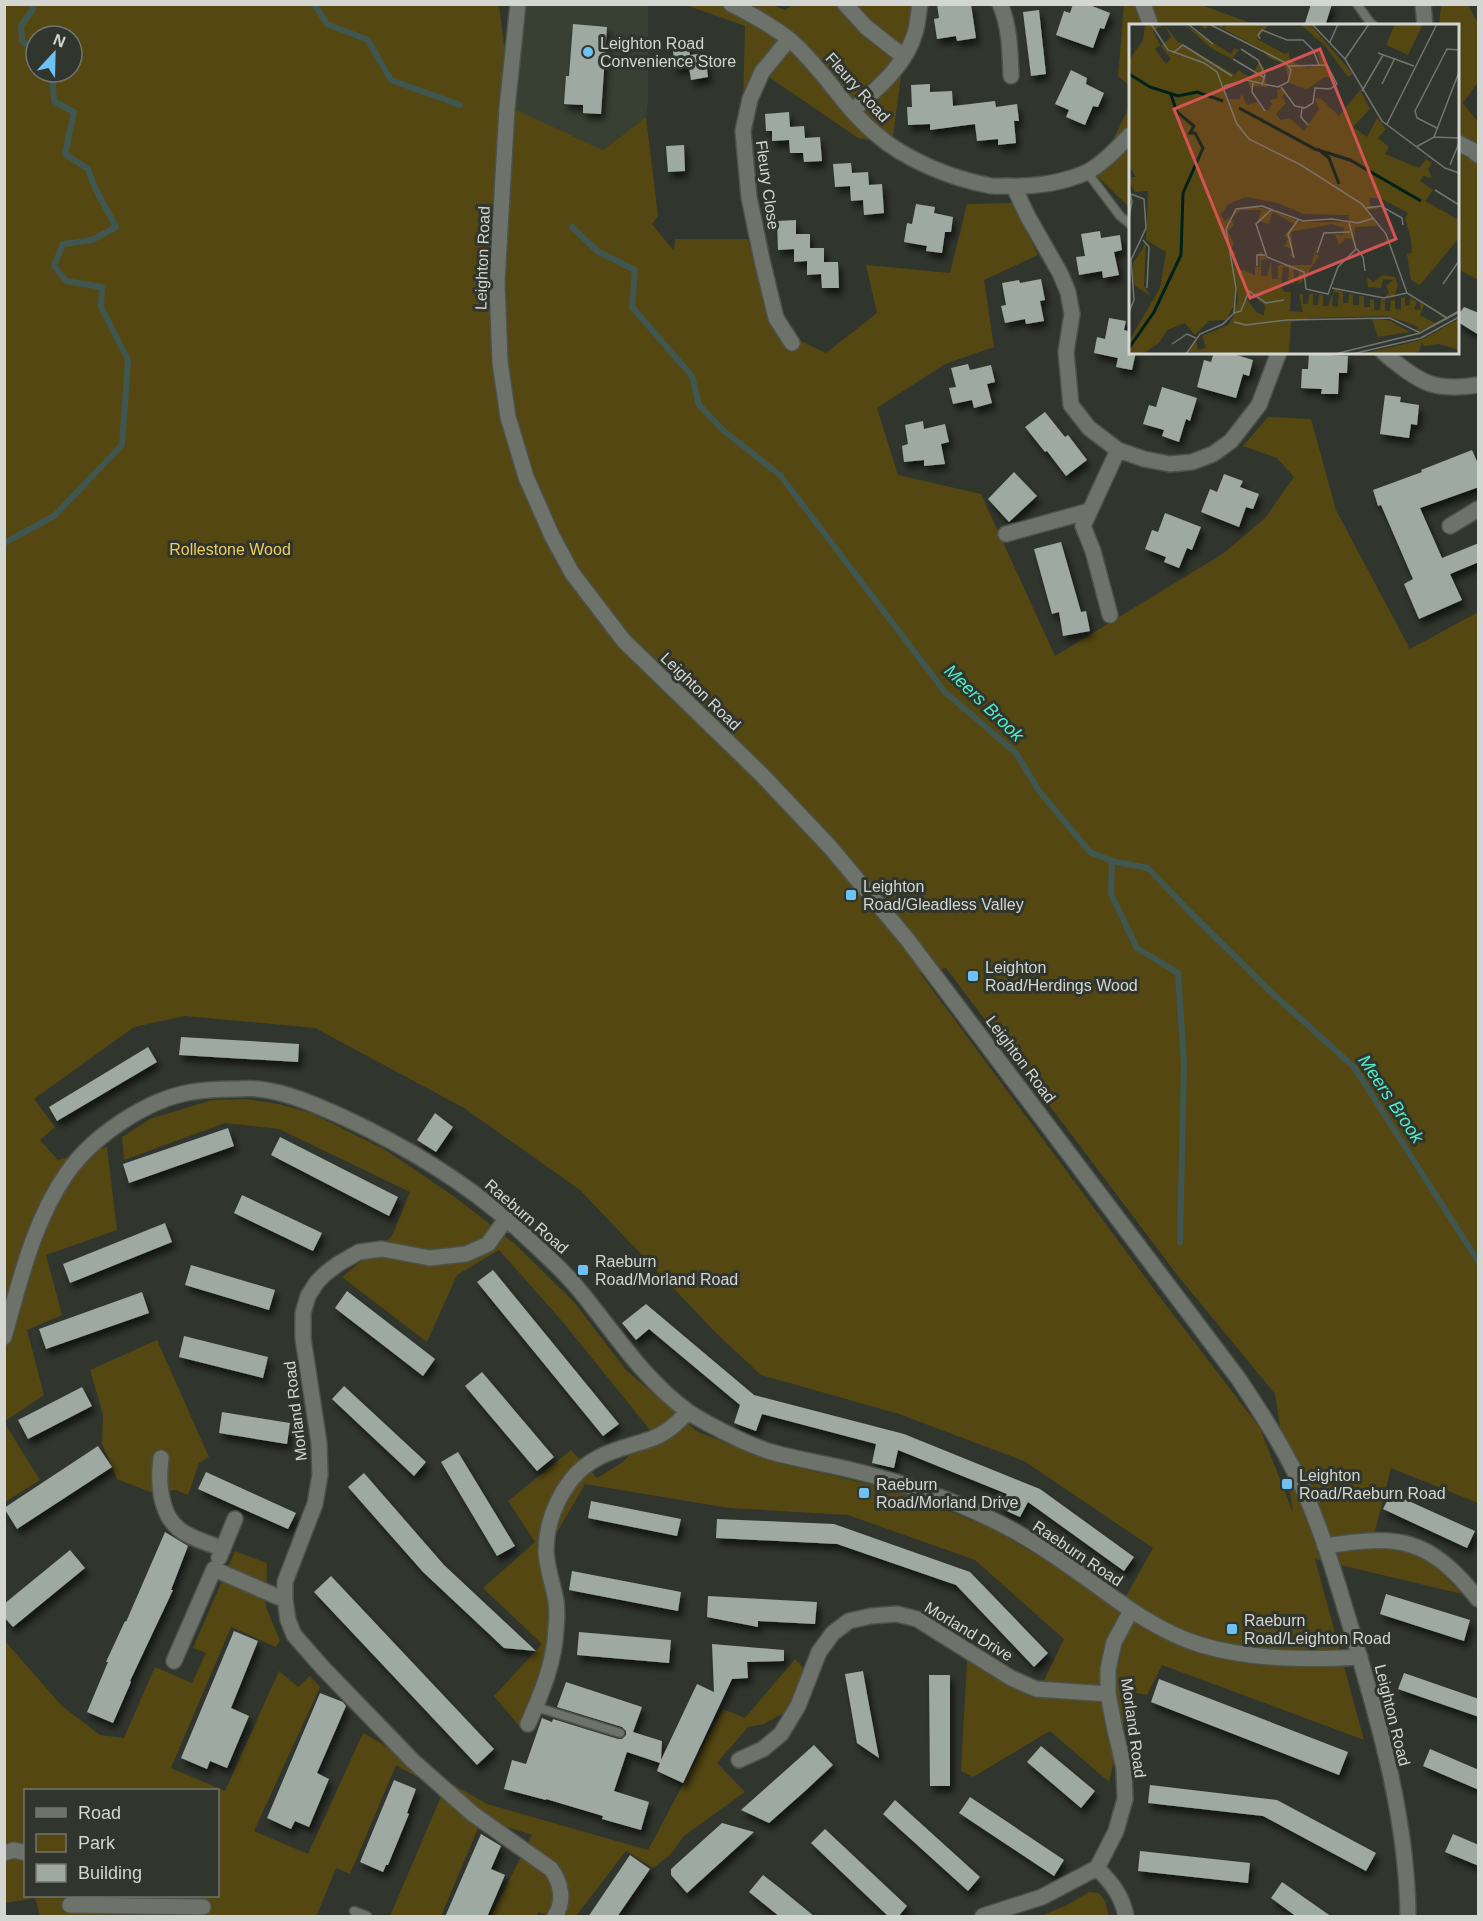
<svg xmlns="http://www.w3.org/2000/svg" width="1483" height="1921" viewBox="0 0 1483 1921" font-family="Arial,sans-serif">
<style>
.built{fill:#374032}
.green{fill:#544712;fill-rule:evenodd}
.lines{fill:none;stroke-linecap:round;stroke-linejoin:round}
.stream{stroke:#3f5750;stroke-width:6}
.building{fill:#9ea9a1;filter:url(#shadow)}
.lane-casing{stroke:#4c514a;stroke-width:11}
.street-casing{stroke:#4c514a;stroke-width:18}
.secondary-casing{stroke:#4c514a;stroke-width:18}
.lane{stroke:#6d736a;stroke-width:8}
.street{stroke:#6d736a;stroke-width:15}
.secondary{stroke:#6d736a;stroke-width:15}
.poi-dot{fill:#6dc2f3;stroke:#30352d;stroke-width:2}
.labels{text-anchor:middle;stroke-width:6;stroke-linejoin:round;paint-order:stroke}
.poi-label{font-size:16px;fill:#d3d6d1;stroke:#30352d;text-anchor:start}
.street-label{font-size:16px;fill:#d3d6d1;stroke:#30352d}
.park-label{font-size:16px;fill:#eecf56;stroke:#30352d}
.water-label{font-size:18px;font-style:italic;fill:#4cefcc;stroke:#30352d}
.inset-river{fill:none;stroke:#002119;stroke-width:3}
.inset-road{fill:none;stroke:#71756f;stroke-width:1.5}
.view{fill:#d55452;fill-opacity:0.15;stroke:#d55452;stroke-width:3}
.inset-edge{fill:none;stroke:#d3d6d1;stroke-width:3}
</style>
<defs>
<filter id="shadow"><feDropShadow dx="3.5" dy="6" stdDeviation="3" flood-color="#0009"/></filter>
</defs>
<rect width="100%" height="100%" fill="#30352d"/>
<!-- built -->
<path class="built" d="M526,5H648V100L646,117L603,150L511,108Z"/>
<!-- green -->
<path class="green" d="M794,4L922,5L903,61L892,144L858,138L769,77L743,104L745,26L686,5H772L785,10Z
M5,5H499L512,108L603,150L646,117L658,216L652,224L674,251L675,239H748L771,327L826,353L877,313L866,265L950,273L967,204L1012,203L1038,255L984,280L994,347L945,364L877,408L898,475L981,494L1055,656L1224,553L1265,518L1294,477L1277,458L1243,446L1268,417L1311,419L1336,510L1410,649L1478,612V1503L1391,1468L1374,1535L1428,1559L1462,1594L1315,1559L1364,1740L1162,1665L1147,1695L1131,1692L1109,1782L1050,1731L973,1777L961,1771L967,1661L1035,1699L1064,1639L975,1560L848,1515L729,1508L585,1484L546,1551L557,1658L520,1727L494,1696L542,1644L483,1588L535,1542L508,1501L571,1450L597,1478L623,1462L650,1430L562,1321L499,1250L457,1275L427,1342L342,1277L392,1236L410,1192L279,1129L225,1123L124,1160L122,1137L150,1119L212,1100L246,1099L279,1104L311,1113L384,1149L455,1197L514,1243L574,1302L626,1370L698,1432L779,1463L902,1492L993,1529L1121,1605L1153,1548L1024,1461L899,1414L761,1375L717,1334L580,1190L464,1108L315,1028L185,1016L134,1027L34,1099L55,1127L40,1140L58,1160L107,1147L117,1230L46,1255L62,1315L27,1330L44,1395L5,1421ZM36,36H72V72H36ZM946,968L1178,1276L1275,1394L1293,1513L1260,1428L1159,1296L920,973Z
M1124,5H1201L1251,23L1252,25L1130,26V86L1118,76Z
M1441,5H1468L1478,23V82L1463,103L1478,122V280L1458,269V26H1439Z
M1130,105V208L1096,175Z
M157,1340L209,1457L199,1463L188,1495L176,1490L153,1493L117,1479L102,1444L103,1414L90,1370Z
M5,1424L40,1480L5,1502H4Z
M235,1551L267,1563L266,1607L280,1641L276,1647L231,1627L171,1768L225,1791L279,1671L298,1687L310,1676L320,1687L254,1831L308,1854L363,1733L487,1804L648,1850L723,1709L745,1718L795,1659L807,1672L787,1711L764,1724L748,1727L717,1763L745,1792L684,1836L670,1855L653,1868L626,1851L576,1916H548L539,1912L536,1916H491L532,1835L482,1819L441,1916H390L443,1792L396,1765L350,1874L336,1868L317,1915L320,1916H40L35,1898L5,1903L4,1640L62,1706L100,1735L124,1738L155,1667L192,1683L206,1653L193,1648ZM26,1790H218V1896H26Z
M1089,1892L1099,1893L1105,1901L1109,1916H1041L1067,1905Z"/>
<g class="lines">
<!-- stream -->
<path class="stream" d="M32,4L33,9L21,26L22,41L36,51
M314,4L327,24L368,40L391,80L460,105
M572,227L597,251L635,270L632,307L692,376L699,405L724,431L780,475L945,692L1016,753L1039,791L1090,852L1112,861L1148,868L1189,911L1271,992L1354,1067L1478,1261
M4,543L54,516L122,445L128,360L101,307L102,287L66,281L54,266L63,244L92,240L116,227L94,186L88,169L65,154L74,112L54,101L52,72
M1112,861L1111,894L1137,948L1178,973L1184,1063L1180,1242"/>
</g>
<!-- building -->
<path class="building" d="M937,4H971L976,38L957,41L956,36L937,39L934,19L939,18Z
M1073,4H1087L1110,13L1104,29L1100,28L1093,48L1056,35L1064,11L1070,13Z
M1311,4H1332L1325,26H1304Z
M1039,10L1046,74L1031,76L1023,12Z
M573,24L607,27L601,114L583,113V105L564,104L566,76H569Z
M687,40L690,55L705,53L708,77L691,80L689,67L675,69L672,43Z
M1071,70L1087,78L1086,84L1104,93L1098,107L1093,106L1085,125L1066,117L1069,110L1055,104Z
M930,84V92L952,91L953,106L995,101L996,107L1017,104L1019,121H1014L1016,143L998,145V139L977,141L975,124L930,130V124L908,125L907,107H912L911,85Z
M789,112L790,127L804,126L805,138L820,137L822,161L804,162L803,153H790L789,140L772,141V131H766L765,114Z
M684,145L685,171L668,172L666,146Z
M851,163L852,173L868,172L869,185L882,184L884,213L864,215L863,200L851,201L850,186L835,187L833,164Z
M916,204L935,207L934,213L953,217L951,232H945L942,253L926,251L927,246L904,242L907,223L912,224Z
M796,220V234H810V248H824V262H838L839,288H822L821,274L807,275V261L794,262V249L778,250L777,221Z
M1100,231L1101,238L1120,235L1122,250L1114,252L1119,275L1103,278L1102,271L1079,275L1076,257L1085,256L1081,234Z
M1041,279L1045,300L1040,301L1044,321L1026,324L1025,319L1005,323L1001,306L1006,305L1002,283L1019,280L1020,283Z
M1464,307L1479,313V335L1458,322V315Z
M1109,318L1126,321L1124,330L1131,332V352H1136L1132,370L1116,367L1118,358L1094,353L1097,337L1105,339Z
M1214,352H1227L1253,360L1249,376L1243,374L1236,398L1197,387L1204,360L1211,362Z
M1309,352H1330V355L1348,356L1347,373H1339L1338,394H1321L1322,389L1301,388L1302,369H1308Z
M968,364L970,370L991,365L995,382L987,384L992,403L974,408L972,400L953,404L949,388L956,387L951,368Z
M1162,387L1197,398L1190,421L1186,419L1179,442L1162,436L1164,430L1143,424L1149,405L1156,407Z
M1385,395L1401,397L1400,402L1419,405L1417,425L1411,424L1409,438L1380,434Z
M1045,412L1065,437L1068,435L1087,460L1066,476L1047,451L1045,452L1025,427Z
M923,421L924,429L945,424L949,442L941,444L945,464L924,466V460L904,462L902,446L908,444L905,425Z
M1472,450L1479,466V487L1420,508L1442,558L1479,543V562L1450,574L1462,600L1419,619L1404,584L1413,579L1381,505L1378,506L1373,490L1422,472L1421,470Z
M1014,472L1037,496L1009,522L988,499Z
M1224,474L1243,481L1240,487L1259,494L1253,509L1246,507L1239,527L1201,512L1210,489L1217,492Z
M1165,513L1201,527L1192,550L1187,548L1179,568L1164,562L1166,557L1145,549L1152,530L1158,532Z
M1061,542L1081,612L1086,611L1090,631L1063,636L1059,612L1052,614L1034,549Z
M181,1037L299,1044L298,1062L179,1055Z
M148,1047L157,1062L57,1121L49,1107Z
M435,1113L453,1127L436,1152L417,1140Z
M228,1128L234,1146L129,1183L123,1164Z
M280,1137L398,1197L389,1216L271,1155Z
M242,1195L322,1233L313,1251L234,1213Z
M165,1223L172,1242L70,1283L63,1264Z
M191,1265L275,1290L269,1310L185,1285Z
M493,1270L619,1424L603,1436L477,1282Z
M347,1291L435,1359L423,1376L335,1308Z
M142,1292L149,1313L46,1349L39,1329Z
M646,1304L754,1395L904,1434L1040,1489L1134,1557L1124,1571L1028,1502L1020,1517L1000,1508L1007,1494L898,1450L894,1468L872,1463L876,1444L762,1414L756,1431L734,1423L740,1405L649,1329L636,1340L622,1323Z
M184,1336L268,1357L263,1378L179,1357Z
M482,1372L554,1457L537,1471L465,1386Z
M344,1386L426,1462L414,1476L332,1399Z
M82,1387L92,1406L28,1439L18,1420Z
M222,1412L290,1423L287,1444L219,1433Z
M98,1446L112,1467L17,1529L4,1508Z
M458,1452L515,1546L497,1556L441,1462Z
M206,1472L296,1513L288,1529L198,1489Z
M364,1473L444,1565L536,1651L504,1648L423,1572L348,1487Z
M1391,1493L1475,1531L1467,1548L1383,1509Z
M591,1501L681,1519L677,1536L588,1518Z
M717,1519L834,1524L970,1572L1048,1653L1034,1667L956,1585L837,1544L716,1538Z
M165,1532L188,1546L171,1590H173L130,1681L131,1682L113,1723L87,1712L108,1662H106L125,1621L126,1622Z
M70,1550L85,1568L13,1627L4,1617V1604Z
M572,1571L681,1592L678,1611L569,1590Z
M331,1576L494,1749L477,1765L314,1592Z
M1386,1594L1470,1620L1464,1641L1380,1614Z
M708,1596L817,1602L815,1624L758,1621V1627L707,1617Z
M234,1631L258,1641L231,1708L249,1716L227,1768L210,1761L207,1769L181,1758Z
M579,1632L671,1640L669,1663L577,1655Z
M712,1644L784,1650V1661L747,1662L748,1678L732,1679L683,1783L657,1771L660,1763L627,1752L614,1791L649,1802L641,1830L602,1819L603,1816L546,1799V1800L504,1789L512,1760L526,1764L542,1718L552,1722L553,1719L618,1739H622L626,1735V1731L622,1727L557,1707L566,1682L642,1707L633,1732L662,1741L661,1760L697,1684L714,1692Z
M863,1671L867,1694L879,1758L857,1743L845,1674Z
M1404,1673L1479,1699V1717L1398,1689Z
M929,1675H950V1786H930Z
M1159,1679L1348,1752L1339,1775L1151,1702Z
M320,1693L343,1702L346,1706L317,1773L329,1779L309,1827L295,1821L291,1829L267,1818Z
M814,1745L833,1765L804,1792L769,1823L741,1810Z
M1041,1746L1095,1791L1081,1808L1027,1762Z
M1430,1749L1479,1770V1790L1423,1766Z
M394,1780L416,1789L407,1813L409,1814L388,1865H386L383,1872L360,1862Z
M1150,1785L1277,1800L1376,1853L1366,1871L1263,1816L1148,1803Z
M970,1797L1064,1860L1054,1876L959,1813Z
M895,1800L980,1877L968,1891L883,1814Z
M722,1823L754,1832L687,1893L671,1875V1869Z
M825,1829L907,1906L898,1917H889L811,1843Z
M481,1834L501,1846L491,1869L505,1875L487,1917H445Z
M1453,1834L1479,1845V1866L1445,1852Z
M1140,1851L1250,1863L1248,1883L1138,1871Z
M630,1855L650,1869L617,1917H588Z
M763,1875L781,1889L815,1917H780L749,1892Z
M1282,1882L1332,1917H1297L1271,1898Z"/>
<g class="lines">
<!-- lane casing -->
<g class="lane-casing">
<path id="lane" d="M1357,4L1369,21L1374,26
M1087,172L1120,216L1130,224
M536,1707L620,1733
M354,1911L367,1916"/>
</g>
<!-- street casing -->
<g class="street-casing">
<path id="street" d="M731,4C749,13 774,27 790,40C822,67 843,107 876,134C904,159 950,178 987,185C992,187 999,186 1005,186C1033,187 1059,184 1085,173C1101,166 1118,147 1130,135
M845,4L866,27L904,57
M1000,4C1010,27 1010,51 1011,76
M1143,4L1151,26
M1423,4L1425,26
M789,39L762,72L750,99L743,131L749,197L762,260L776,318L792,343
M853,110C877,89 906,65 915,33C918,24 918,14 920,4
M1458,143L1472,150L1478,155
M1014,187L1027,215L1060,273L1068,292L1072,314L1066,352L1071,405L1089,428L1118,450L1144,459L1170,464L1192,462L1213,454L1231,441L1259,405L1279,352
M1383,352C1394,362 1417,380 1431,384C1445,388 1465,387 1478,385
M1450,526L1478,509
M1006,534L1089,511
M1110,615L1093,551L1083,526L1118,450
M506,1219L488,1244L466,1254L430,1258L382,1249L359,1252L338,1264L326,1273L317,1282L308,1296L303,1313V1338L319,1443L320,1475L315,1504L285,1582V1600L288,1620L294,1635L323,1668L414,1762L473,1814L551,1869C561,1883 565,1901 555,1916
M4,1337C20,1281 33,1222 67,1173C93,1136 146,1100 191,1092C204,1090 219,1089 233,1089C241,1089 250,1088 258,1089C288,1092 318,1106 345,1118C409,1148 469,1184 521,1232C539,1249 559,1266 575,1285C611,1327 640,1376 686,1410C692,1415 700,1419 707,1423C727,1434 747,1444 768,1451C798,1460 829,1464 859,1472C904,1483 950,1499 993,1520C1018,1532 1042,1547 1065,1563C1109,1593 1149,1629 1201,1645C1252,1660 1308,1660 1360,1657
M161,1458C158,1480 159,1513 179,1529C191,1539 209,1543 223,1549
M1325,1546C1400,1534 1429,1538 1478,1599
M219,1558L235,1519
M174,1661L214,1569L285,1600
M528,1724C541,1695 555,1661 556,1628C557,1620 557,1610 556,1601C553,1585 547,1568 546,1552C546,1525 556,1500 571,1480C592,1453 622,1449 651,1439C665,1434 678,1423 687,1412
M739,1760L763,1749L781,1734L798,1706L819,1652L833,1633L849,1621L871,1616L897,1614L917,1619L1011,1678L1036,1689L1108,1694
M4,1853L14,1850L26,1853
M1097,1868C1112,1883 1122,1896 1126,1916
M70,1905L203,1907
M983,1916L1042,1897L1097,1868L1116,1831L1125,1799L1124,1768L1115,1730L1108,1694V1669L1114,1642L1131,1611"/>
</g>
<!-- secondary casing -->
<g class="secondary-casing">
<path id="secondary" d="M518,4L507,108L497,282L500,362L508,417L526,477L552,536L572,573L624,641L761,774L830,847L907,939L1238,1378C1262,1414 1286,1451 1304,1491C1324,1536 1337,1582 1351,1628C1379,1722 1407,1818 1408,1916"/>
</g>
<!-- lane -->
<use href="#lane" class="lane"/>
<!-- street -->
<use href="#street" class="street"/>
<!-- secondary -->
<use href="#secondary" class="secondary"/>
</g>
<!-- markers -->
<g class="poi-dot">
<circle cx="588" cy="52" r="6"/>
<rect x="845" y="889" width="12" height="12" rx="3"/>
<rect x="967" y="970" width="12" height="12" rx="3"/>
<rect x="577" y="1264" width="12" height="12" rx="3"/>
<rect x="1281" y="1478" width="12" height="12" rx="3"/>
<rect x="858" y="1487" width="12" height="12" rx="3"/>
<rect x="1226" y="1623" width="12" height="12" rx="3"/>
</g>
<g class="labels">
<!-- poi labels -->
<g class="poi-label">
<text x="600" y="49">Leighton Road<tspan x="600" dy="18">Convenience Store</tspan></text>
<text x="863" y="892">Leighton<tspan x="863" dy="18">Road/Gleadless Valley</tspan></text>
<text x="985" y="973">Leighton<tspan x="985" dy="18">Road/Herdings Wood</tspan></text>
<text x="595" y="1267">Raeburn<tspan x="595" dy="18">Road/Morland Road</tspan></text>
<text x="1299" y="1481">Leighton<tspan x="1299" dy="18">Road/Raeburn Road</tspan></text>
<text x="876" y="1490">Raeburn<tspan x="876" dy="18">Road/Morland Drive</tspan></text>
<text x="1244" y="1626">Raeburn<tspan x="1244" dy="18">Road/Leighton Road</tspan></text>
</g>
<!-- street labels -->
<g class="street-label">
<text transform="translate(858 87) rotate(48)" y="6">Fleury Road</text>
<text transform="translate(768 185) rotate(82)" y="6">Fleury Close</text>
<text transform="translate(482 258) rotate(-88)" y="6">Leighton Road</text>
<text transform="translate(701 691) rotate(44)" y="6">Leighton Road</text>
<text transform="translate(1021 1059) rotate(53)" y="6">Leighton Road</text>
<text transform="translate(527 1216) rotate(41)" y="6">Raeburn Road</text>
<text transform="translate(295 1411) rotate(-97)" y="6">Morland Road</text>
<text transform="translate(1078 1553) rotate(34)" y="6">Raeburn Road</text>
<text transform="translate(969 1631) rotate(31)" y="6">Morland Drive</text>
<text transform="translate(1393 1715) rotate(76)" y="6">Leighton Road</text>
<text transform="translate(1134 1728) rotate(82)" y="6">Morland Road</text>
</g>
<!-- park labels -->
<g class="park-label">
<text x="230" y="555">Rollestone Wood</text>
</g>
<!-- water labels -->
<g class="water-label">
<text transform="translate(984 703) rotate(44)" y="6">Meers Brook</text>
<text transform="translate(1391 1099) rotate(56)" y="6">Meers Brook</text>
</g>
</g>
<!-- overview -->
<g transform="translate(1129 24)">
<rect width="330" height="330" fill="#30352d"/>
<path d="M16,0L34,1L24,7L31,21L26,25L37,40L42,35L32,22L42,13L35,0L48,17L106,51L109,46L122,54L130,37L135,44L138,63L124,62L122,65L119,57L108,58L94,64L99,75H110L113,70L118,81L128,78L134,86H140L143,80L141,76L149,74L148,66L153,64L157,68L153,73L157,79L147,90L152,96L161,94L175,107L190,85L186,75L191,74L210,92L231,66L241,85L224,103L238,113L248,94L257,105L249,114L260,123L256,130L290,144L297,135L303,139L299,145L303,154L294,152L291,157L304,166L296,177L330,196V214L291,261L282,256L278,230L283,229L282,216L276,194L279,189L251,174H240L241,181L252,184L237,186L249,202L226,203L225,216L217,214L210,221L206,210L214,211L215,204L203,200L162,208L165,234L161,232L163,225L155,222L159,215L155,212L165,200L144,188L140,200L129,197L132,186H112L103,194L104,189L113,183H128L145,187L171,198H219L220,191L174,190L149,179L117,173L99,180L92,191L96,197L101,193L105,201L99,207L105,220L102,225L107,229L104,234L109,240L108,244L126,251V243H131L130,228H133L138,235L132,236V252H138L142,238L143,255H149V241H182L189,217L186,230L190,232L172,259H169L170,244L165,245V259H159L160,244L154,243L152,261L155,268H162L161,287L174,288L170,270H174V280H179L180,270H184V281H189L190,270L194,271V282H199L204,269L203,282L209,283L210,269L204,268L205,265L214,268V279H219L220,270L224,271V281H230V272H235V283H241V275L245,276V286H251L252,275H256V287H261L262,276H266V285L272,286V274L276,273V282L281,281V274L288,278L285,285L292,286L290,278L295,281L291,291L306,299L314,295L311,289L315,293L313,297L289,308L284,306L290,305L285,301L259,292L182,294L162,298L160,330L59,328L67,317L69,326L77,324L73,312L99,301L104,293L109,276L107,254L105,282L97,296L80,297L66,311L56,299L38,306L30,319L14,330H0V317L31,264L37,228L17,216L19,167L6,168L0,157V153H7L0,142V36L14,16ZM124,271L136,282L135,291L127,288L118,275ZM55,0L102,30L105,24L110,26L103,35L82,24ZM70,0H92L95,4L99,0H140L128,15L156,30L160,28L161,37L179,44L191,40L188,25L206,54L196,53L178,65L168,62L160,58L156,40L140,34L132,25L89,2L80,1L76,5ZM171,0H181L224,50L219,53L196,22ZM266,0H294L279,31L257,21ZM17,219L15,262L22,272L6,262L4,256V239ZM254,251L266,253L269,261L265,273H256L260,268L257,262L264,256L254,255L252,264L239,263L238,253L244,258ZM253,295L262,297L281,308L249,313L243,295ZM330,295V326L310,320L295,322L293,318L290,328L282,330H233L292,316Z" fill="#544712" fill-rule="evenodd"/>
<path class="inset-river" d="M0,50L21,63L49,72L68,68L94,77M110,84L186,125L221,136L292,177M189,125L200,134L210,160M0,324L25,288L52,231L54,169L74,124L66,109H61L65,102L48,88L41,68"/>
<path class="inset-road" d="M22,0L39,26L75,39L88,48L108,100L120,115L172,141L233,180L257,210L278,269L318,294M59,0L84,20M80,0L157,39L162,46L159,58L149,63L117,56L95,62M183,0L216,35L253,97L316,144L330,149M131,15L129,11L133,6L158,16H174L184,26L190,41M201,18L209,0M112,25L129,36L136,51L133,61M44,29L54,21L103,52M249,29L285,42M104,35L136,54M216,35L240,0M124,57L123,68L136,87M253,60L266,34M152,63L166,82L176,84L184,79L186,64L201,65L208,60L198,41L160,42M233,67L254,31M173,84L172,93L179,101M258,100L308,0M308,104L288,94L286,87L318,25L330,26M305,113L330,48M287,123L305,113L330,114M321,141L330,119M0,164L3,178L0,193M306,166L330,181M237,184L252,182L273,194L274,201M143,185L127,200L138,233L175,248L177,265L199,270L209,243L227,225L220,199M14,216L20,223L18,264M228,225L234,233L236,247M188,229L195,209L221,208M165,234L159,210L169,196M128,242V231H136M314,260L330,237M203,264L255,274L278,269M0,288L5,276L2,236L17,204L15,175L2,170M105,289L112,287L120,267L137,279L155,276M105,298L117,301L158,296L261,294L291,309L330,288M43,320L58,310L67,314M57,330L71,310L94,300L105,289L107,264L97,205L107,185L133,182L174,197L203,195L229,199L245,194M206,330L291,309L330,287M223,330L292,314L330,293"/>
<path class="view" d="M191,25L267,215L121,274L45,85Z"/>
<rect width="330" height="330" class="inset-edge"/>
</g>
<!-- border -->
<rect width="1483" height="1921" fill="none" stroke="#d3d6d1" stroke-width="12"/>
<!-- legend -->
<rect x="24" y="1789" width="195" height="108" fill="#30352d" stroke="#71756f" stroke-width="1.5"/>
<rect x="36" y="1808" width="30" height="9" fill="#6d736a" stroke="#71756f" stroke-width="1.5"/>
<text x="78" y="1819" font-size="18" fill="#d3d6d1">Road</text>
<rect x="36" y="1834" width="30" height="18" fill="#544712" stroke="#71756f" stroke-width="1.5"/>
<text x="78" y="1849" font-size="18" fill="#d3d6d1">Park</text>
<rect x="36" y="1864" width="30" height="18" fill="#9ea9a1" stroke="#71756f" stroke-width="1.5"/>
<text x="78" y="1879" font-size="18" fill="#d3d6d1">Building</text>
<!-- north arrow -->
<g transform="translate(54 54) rotate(22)"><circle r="28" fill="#30352d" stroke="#71756f" stroke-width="1.5"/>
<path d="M0-4.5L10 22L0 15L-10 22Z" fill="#6dc2f3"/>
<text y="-9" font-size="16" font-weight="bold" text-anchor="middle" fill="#d3d6d1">N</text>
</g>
</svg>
